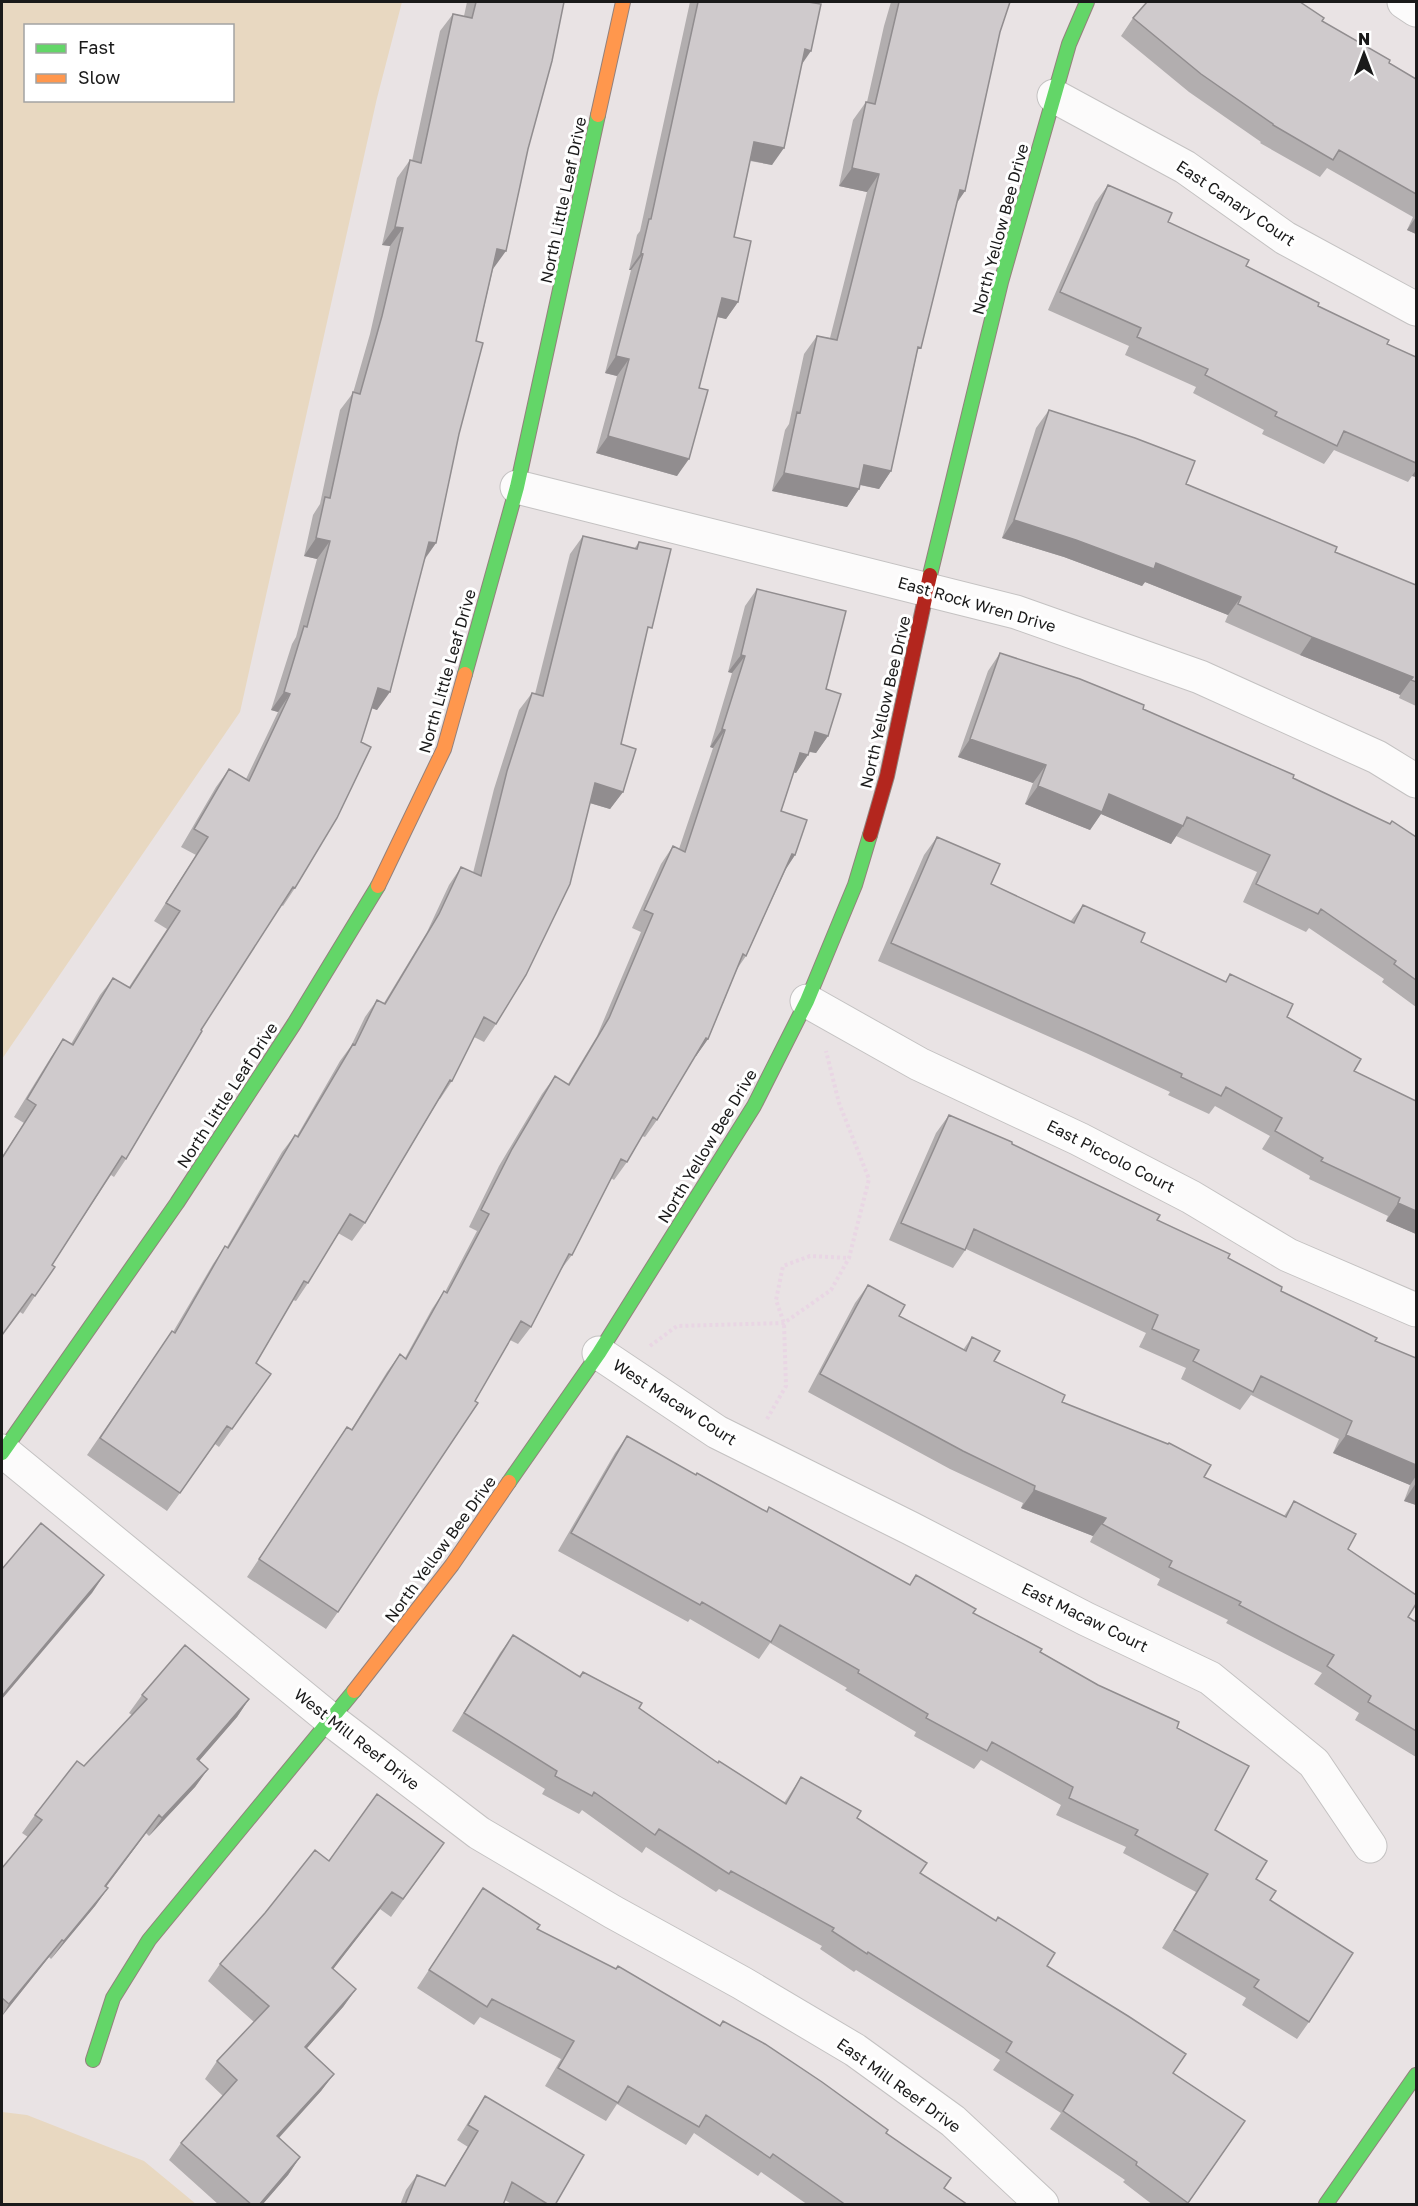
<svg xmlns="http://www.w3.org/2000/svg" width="1418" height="2206" viewBox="0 0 1418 2206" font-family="'Golos Text',sans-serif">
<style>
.grass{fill:#e8d8c1;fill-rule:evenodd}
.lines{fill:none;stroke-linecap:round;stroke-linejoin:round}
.street-casing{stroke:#c4c2c2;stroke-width:35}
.fast-casing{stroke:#93817c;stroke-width:16}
.slow-casing{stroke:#93817c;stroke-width:16}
.jam-casing{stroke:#93817c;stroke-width:16}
.path{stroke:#e9d6e4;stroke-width:4;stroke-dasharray:3 3;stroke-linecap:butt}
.street{stroke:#fcfbfb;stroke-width:33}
.fast{stroke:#63d668;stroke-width:14}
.slow{stroke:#ff974d;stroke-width:14}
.jam{stroke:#b3261e;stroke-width:14}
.wall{fill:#b2aeaf}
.shaded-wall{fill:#918d8f}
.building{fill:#cfcacc;stroke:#918d8f;stroke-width:1.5}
.labels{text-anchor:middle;stroke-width:6;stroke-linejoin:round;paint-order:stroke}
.street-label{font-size:16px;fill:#1a1a1a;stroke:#fff}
</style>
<rect width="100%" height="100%" fill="#e9e3e4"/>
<!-- grass -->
<path class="grass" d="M2,2H402L377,98L240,712L2,1059ZM26,26H232V100H26Z
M2,2112L27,2115L144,2161L196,2204H2Z"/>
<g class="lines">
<!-- street casing -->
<g class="street-casing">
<path id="street" d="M1404,2L1416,10
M1054,96L1185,167L1285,238L1416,309
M517,487L1016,612L1200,677L1377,757L1416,781
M807,1001L919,1064L1079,1139L1191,1197L1288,1255L1416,1310
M599,1353L717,1432L910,1528L1086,1619L1210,1678L1314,1763L1370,1846
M3,1451L331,1720L479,1833L613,1912L742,1983L855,2050L953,2121L1042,2204"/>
</g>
<!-- fast casing -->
<g class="fast-casing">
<path id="fast" d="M930,575L1001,282L1069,44L1087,2
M465,674L517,487L598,115
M2,1453L177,1203L294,1024L378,886
M509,1482L599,1353L754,1106L807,1001L855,885L870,835
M93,2060L113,1998L149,1940L354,1691
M1326,2204L1416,2075"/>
</g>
<!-- slow casing -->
<g class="slow-casing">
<path id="slow" d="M598,115L623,2
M378,886L444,749L465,674
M354,1691L452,1565L509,1482"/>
</g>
<!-- jam casing -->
<g class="jam-casing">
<path id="jam" d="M870,835L887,776L930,575"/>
</g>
<!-- path -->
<path class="path" d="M650,1346L677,1326L784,1323L831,1290L849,1258L869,1179L839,1103L826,1051
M767,1419L786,1386L784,1323L776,1300L783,1266L810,1256L849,1258"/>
<!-- street -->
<use href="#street" class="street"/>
<!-- fast -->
<use href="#fast" class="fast"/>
<!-- slow -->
<use href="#slow" class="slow"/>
<!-- jam -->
<use href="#jam" class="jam"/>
</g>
<!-- wall -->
<path class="wall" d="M467,2H564L493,269L476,341L459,434L436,543L425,559L377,710L372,708L295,888L283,906L281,905L201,1030L126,1159L114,1177L111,1175L52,1265L35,1296L23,1314L20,1312L2,1336V1157L24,1123L14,1117L51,1057L63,1039L71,1044L100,995L113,978L129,987L167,929L154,921L196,855L181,847L216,787L229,769L246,779L278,712L271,710L292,644L296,637L317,559L304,556L313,515L320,504L340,410L353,393L370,334L390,246L382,245L397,178L410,160L412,161L440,31L453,14L464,16Z
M690,2H808L801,65L772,165L750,161L734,237L738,302L726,319L717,317L677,476L596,453L617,376L605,373L631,270H629L637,235L640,231Z
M891,2H1010L1000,32L965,191L957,203L917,353L891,471L879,489L860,485L859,489L847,507L772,491L785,430L789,424L804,354L817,336L830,338L867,192L839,186L853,120L866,102H867L884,26Z
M1133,18L1322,21L1389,63L1416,79V234L1407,230L1413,217L1327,168L1320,177L1260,143L1261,142L1189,92L1121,36Z
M1108,185L1168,222L1318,306L1387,344L1416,357V477L1412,476L1408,482L1334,450L1324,464L1262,434L1264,430L1193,393L1196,387L1125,355L1129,346L1048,310L1095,203Z
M1049,410L1186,484L1335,552L1416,585V706L1399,698L1400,695L1300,655L1225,622L1228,615L1145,582L1142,586L1064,557L1002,538L1036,428Z
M583,536L634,549L639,542L646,636L621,744L623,792L610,809L590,803L496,1024L484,1042L474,1037L452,1081L440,1099H439L365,1223L352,1241L338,1233L308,1283L296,1301L293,1300L256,1363L271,1374L219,1447L215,1444L167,1511L87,1455L160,1349L173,1332L213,1264L225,1246L227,1247L282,1152L295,1135L297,1136L340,1061L351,1046L365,1017L377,1000L384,1003L427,932L449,885L461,867L473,873L494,789L519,710L532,693L535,694L570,554Z
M757,589L826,689L828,736L816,753L809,752L796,773L794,772L781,811L795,855L786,869L746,956L737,969L708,1039L696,1056H695L657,1120L645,1137L642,1136L627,1162L614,1180L611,1178L572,1255L559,1272L531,1327L518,1344L510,1340L338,1612L326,1629L247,1577L347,1427L351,1430L387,1372L400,1354L405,1358L432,1309L444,1291L445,1292L477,1231L469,1227L499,1166L542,1094L555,1076L568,1084L597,1036L641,932L632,928L661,864L673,846L679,849L713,748L710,747L732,673L728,672L745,606Z
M1000,653L1143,709L1293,778L1416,837V1007L1382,982L1384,979L1309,928L1306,932L1243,902L1257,872L1176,836L1171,844L1101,814L1090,830L1025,804L1033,783L958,757L988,671Z
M937,837L991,884L1070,922L1083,905L1141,942L1225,982L1230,974L1287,1017L1354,1071L1416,1101V1234L1386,1221L1388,1216L1309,1179L1310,1176L1262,1149L1270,1136L1215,1106L1209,1114L1168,1095L1170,1092L1086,1053L878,961L924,855Z
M949,1115L1012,1144L1157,1220L1228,1258L1281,1291L1375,1341L1416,1358V1505L1404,1501L1410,1485L1333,1453L1339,1439L1251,1395L1240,1410L1181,1379L1186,1368L1139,1347L1146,1333L966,1249L953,1268L889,1240L936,1133Z
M868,1285L899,1316L963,1350L972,1337L994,1361L1062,1402L1204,1477L1284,1516L1294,1501L1348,1549L1408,1617L1416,1622V1757L1355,1720L1359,1713L1314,1684L1322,1673L1226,1623L1228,1620L1157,1585L1160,1579L1090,1542L1093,1536L1021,1508L1023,1503L950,1469L808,1392L855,1303Z
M627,1436L695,1475L909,1585L916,1575L973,1613L1098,1685L1177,1728L1215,1830L1256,1879L1270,1900L1309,2022L1297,2039L1242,2005L1246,1998L1162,1948L1196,1892L1123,1853L1126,1847L1056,1815L1061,1805L981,1760L974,1769L914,1736L916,1732L845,1690L847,1688L770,1643L759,1659L690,1619L688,1622L558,1551L615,1453Z
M513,1635L579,1676L583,1672L639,1708L718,1763L784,1803L801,1777L857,1818L920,1873L1047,1966L1173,2073L1245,2121L1187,2205H1153L1123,2182L1125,2180L1050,2129L1061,2113L993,2070L1000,2060L856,1970L854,1972L820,1949L822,1946L719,1889L716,1892L646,1847L642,1853L582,1810L579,1814L542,1794L545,1789L452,1731L500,1653Z
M142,1695L249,1699L237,1717L199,1761L208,1769L195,1787L149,1836L146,1833L106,1887L108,1888L95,1906L51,1959L49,1957L2,2016V1868L28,1837L22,1833L35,1815L84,1766L132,1715L129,1713Z
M444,1843L391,1917L380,1909L333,1969L356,1989L343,2007L307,2048L334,2074L321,2091L279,2138L300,2157L288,2175L262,2205H219L169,2160L181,2143L223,2096L205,2079L217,2061L254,2022L208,1981L220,1964L329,1861Z
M483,1888L537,1929L886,2133L944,2188L968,2205H808L761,2172L758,2176L694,2133L686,2145L617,2104L606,2121L545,2086L561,2059L480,2017L474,2025L417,1988Z
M485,2096L555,2205H513L505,2200L503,2205H400L406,2190L417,2175L444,2186L468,2147L457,2140L475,2111Z"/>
<!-- shaded-wall -->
<path class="shaded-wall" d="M805,49L811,51L800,67Z
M754,142L784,148L772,165L743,159Z
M852,168L879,174L867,192L839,186Z
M960,190L965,191L952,209Z
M1416,217V234L1407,230Z
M395,227L403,228L390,246L382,245Z
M497,249L506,251L493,269Z
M641,253L643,254L631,270H629Z
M722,298L738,302L726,319L710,315Z
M616,356L629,359L617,376L605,373Z
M608,436L689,459L677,476L596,453Z
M864,465L891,471L879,489L852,483Z
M1416,470V477L1412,476Z
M784,473L859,489L847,507L772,491Z
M1014,520L1156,563L1241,597L1228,615L1145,582L1142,586L1064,557L1002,538Z
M316,538L330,541L317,559L304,556Z
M429,542L436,543L423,561Z
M1312,637L1413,677L1400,695L1300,655Z
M741,655L745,656L732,673L728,672Z
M378,688L390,692L377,710L365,706Z
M284,692L290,694L278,712L271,710Z
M722,729L725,730L713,748L710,747Z
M815,732L828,736L816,753L802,750Z
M970,739L1046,765L1033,783L958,757Z
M800,753L808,755L796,773L787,770Z
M595,783L623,792L610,809L583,801Z
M1038,786L1109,794L1183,826L1171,844L1101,814L1090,830L1025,804Z
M792,854L795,855L783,873Z
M706,1038L708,1039L696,1056L694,1055Z
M1398,1203L1416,1211V1234L1386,1221Z
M1346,1435L1416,1465V1476L1410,1485L1333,1453Z
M1416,1483V1505L1404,1501Z
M1034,1490L1106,1518L1093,1536L1021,1508Z
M104,1575L92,1593L2,1699V1696Z
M249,1699L237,1717L185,1777L197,1759Z
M208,1769L195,1787L149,1836L162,1818Z
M159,1815L146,1833L93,1904L105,1886Z
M108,1888L95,1906L51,1959L64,1941Z
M392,1892L380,1909L320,1986L332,1968Z
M62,1940L49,1957L2,2016L9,2004Z
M356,1989L343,2007L292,2065L305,2047Z
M334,2074L321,2091L264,2154L277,2136Z
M300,2157L288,2175L262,2205H259Z"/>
<!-- building -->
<path class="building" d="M476,2H564L552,61L528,149L506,251L497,249L476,341L483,343L459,434L436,543L429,542L390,692L378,688L361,742L371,747L337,818L295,888L293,887L201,1030L202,1031L126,1159L122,1156L52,1265L55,1267L35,1296L32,1294L2,1335V1158L36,1105L27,1099L63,1039L73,1045L113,978L130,988L180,911L166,903L208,837L194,829L229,769L249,781L290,694L284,692L304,626L307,627L330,541L316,538L325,497L330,498L353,392L360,394L382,316L403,228L395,227L410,160L421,163L453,14L472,18Z
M698,2H808L821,4L811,51L805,49L784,148L754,142L734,237L751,241L738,302L722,298L699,388L708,390L689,459L608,436L629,359L616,356L643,254L641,253L649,219H651Z
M899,2H1010L1000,32L965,191L960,190L921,348L918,347L891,471L864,465L859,489L784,473L797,412L800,413L817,336L837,340L879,174L852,168L866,102L875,104Z
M1147,2H1300L1324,18L1322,21L1390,60L1389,63L1416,79V194L1339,150L1333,160L1273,125V124L1201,74L1133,18Z
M1108,185L1172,213L1168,222L1249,260L1246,266L1319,303L1318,306L1389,340L1387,344L1416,357V463L1344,431L1337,446L1275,416L1277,412L1205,375L1208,369L1137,337L1141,328L1060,292Z
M1049,410L1135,438L1195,461L1186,484L1337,547L1335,552L1416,585V682L1411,680L1413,677L1312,637L1238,604L1241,597L1156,563L1154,569L1076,540L1014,520Z
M583,536L637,549L639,542L671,549L652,628L648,627L621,744L636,749L623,792L595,783L570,884L526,975L496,1024L484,1017L452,1081L450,1080L365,1223L350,1214L308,1283L304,1281L256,1363L271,1374L232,1429L227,1426L180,1493L100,1438L172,1331L175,1333L225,1246L228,1248L295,1135L298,1137L353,1044L355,1045L377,1000L385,1004L439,914L461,867L481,876L507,771L532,693L543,696Z
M757,589L846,611L826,689L841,694L828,736L815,732L808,755L800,753L781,811L807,820L795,855L792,854L746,956L743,954L708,1039L706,1038L657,1120L653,1117L627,1162L621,1159L572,1255L569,1254L531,1327L521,1321L475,1401L478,1403L338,1612L259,1559L347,1427L352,1430L400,1354L406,1359L444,1291L447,1293L489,1214L481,1210L512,1149L555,1076L569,1085L609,1018L653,914L644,910L673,846L685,852L725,730L722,729L745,656L741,655Z
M1000,653L1080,679L1144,705L1143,709L1294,775L1293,778L1390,824L1392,821L1416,837V980L1394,964L1396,961L1321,909L1318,914L1256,884L1270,855L1187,817L1183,826L1109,794L1102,812L1038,786L1046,765L970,739Z
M937,837L1000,864L991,884L1074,923L1083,905L1145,933L1141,942L1226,982L1230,974L1293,1004L1287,1017L1361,1059L1354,1071L1416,1101V1211L1398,1203L1400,1198L1321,1161L1323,1158L1275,1131L1282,1118L1226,1087L1221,1096L1181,1077L1182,1074L1098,1035L891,943Z
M949,1115L1012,1142V1144L1160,1215L1157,1220L1230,1254L1228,1258L1282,1287L1281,1291L1377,1338L1375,1341L1416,1358V1465L1346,1435L1352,1421L1261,1376L1253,1392L1193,1361L1199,1350L1152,1329L1158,1315L974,1229L965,1250L901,1223Z
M868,1285L905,1305L899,1316L966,1351L972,1337L1000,1351L994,1361L1065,1395L1062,1402L1168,1444L1169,1443L1211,1465L1204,1477L1286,1517L1294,1501L1356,1534L1348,1549L1416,1595V1604L1408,1617L1416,1622V1731L1368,1702L1371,1696L1327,1666L1334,1655L1239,1605L1241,1602L1169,1567L1172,1561L1102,1524L1106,1518L1034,1490L1035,1486L963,1451L820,1374Z
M627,1436L696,1475L697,1473L767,1512L769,1507L910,1585L916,1575L976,1609L973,1613L1042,1649L1040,1652L1098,1685L1179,1722L1177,1728L1249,1766L1215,1830L1267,1861L1256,1879L1276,1891L1270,1900L1353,1953L1309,2022L1254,1987L1259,1980L1174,1930L1208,1874L1135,1835L1138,1830L1069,1798L1073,1787L992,1742L987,1751L926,1718L928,1714L858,1673L859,1670L780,1625L771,1642L702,1602L700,1605L571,1533Z
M41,1523L104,1575L2,1696V1569Z
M513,1635L580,1677L583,1672L642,1703L639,1708L718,1763L719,1761L786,1804L801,1777L861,1811L857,1818L927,1863L920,1873L996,1921L998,1917L1055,1953L1047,1966L1128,2016L1186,2054L1173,2073L1245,2121L1188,2203L1136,2165L1137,2162L1063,2111L1073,2095L1006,2052L1012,2042L868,1952L867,1954L832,1931L834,1928L731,1871L729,1874L659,1829L655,1835L594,1792L592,1796L555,1776L557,1771L464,1713Z
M185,1645L249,1699L197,1759L208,1769L162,1818L159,1815L105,1886L108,1888L64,1941L62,1940L9,2004L2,1998V1868L42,1820L35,1815L77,1761L84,1766L147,1699L142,1695Z
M377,1794L444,1843L403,1899L392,1892L332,1968L356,1989L305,2047L334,2074L277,2136L300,2157L259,2205H252L181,2143L237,2080L217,2061L269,2006L220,1964L265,1913L315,1850L329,1861Z
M483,1888L540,1925L537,1929L616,1969L618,1966L720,2026L723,2021L765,2044L822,2082L888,2130L886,2133L951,2178L944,2188L968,2205H846L773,2154L770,2158L706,2115L699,2127L628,2086L618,2103L558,2068L574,2041L492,1999L487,2007L429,1970Z
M485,2096L584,2155L555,2205H549L512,2182L503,2205H405L417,2175L445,2186L478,2131L468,2125Z"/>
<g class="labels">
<!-- street labels -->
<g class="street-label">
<text transform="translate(563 200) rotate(-78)" y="6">North Little Leaf Drive</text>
<text transform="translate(1236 203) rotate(34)" y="6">East Canary Court</text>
<text transform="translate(1000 229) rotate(-75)" y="6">North Yellow Bee Drive</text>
<text transform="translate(977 604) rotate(16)" y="6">East Rock Wren Drive</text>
<text transform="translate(447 671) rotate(-74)" y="6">North Little Leaf Drive</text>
<text transform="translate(885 702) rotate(-77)" y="6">North Yellow Bee Drive</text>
<text transform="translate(227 1095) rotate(-57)" y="6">North Little Leaf Drive</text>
<text transform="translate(707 1146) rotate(-59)" y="6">North Yellow Bee Drive</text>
<text transform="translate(1111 1156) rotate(27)" y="6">East Piccolo Court</text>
<text transform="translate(675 1402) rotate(33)" y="6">West Macaw Court</text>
<text transform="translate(440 1549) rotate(-54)" y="6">North Yellow Bee Drive</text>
<text transform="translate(1085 1617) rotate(26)" y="6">East Macaw Court</text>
<text transform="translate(357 1739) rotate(38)" y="6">West Mill Reef Drive</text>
<text transform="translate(899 2085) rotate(36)" y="6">East Mill Reef Drive</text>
</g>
</g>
<!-- border -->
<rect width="1418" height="2206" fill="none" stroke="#1a1a1a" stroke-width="6"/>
<!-- legend -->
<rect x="24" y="24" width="210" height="78" fill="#ffffff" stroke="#a3a3a3" stroke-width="1.5"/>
<rect x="36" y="44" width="30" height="9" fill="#63d668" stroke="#a3a3a3" stroke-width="1.5"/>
<text x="78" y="54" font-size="18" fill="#1a1a1a">Fast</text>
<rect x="36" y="74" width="30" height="9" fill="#ff974d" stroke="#a3a3a3" stroke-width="1.5"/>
<text x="78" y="84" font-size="18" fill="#1a1a1a">Slow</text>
<!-- north arrow -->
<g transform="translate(1364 54)" stroke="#ffffff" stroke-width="4.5" paint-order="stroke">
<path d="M0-4.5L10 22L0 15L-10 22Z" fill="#1a1a1a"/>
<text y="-9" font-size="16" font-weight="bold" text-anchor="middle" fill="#1a1a1a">N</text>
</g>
</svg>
